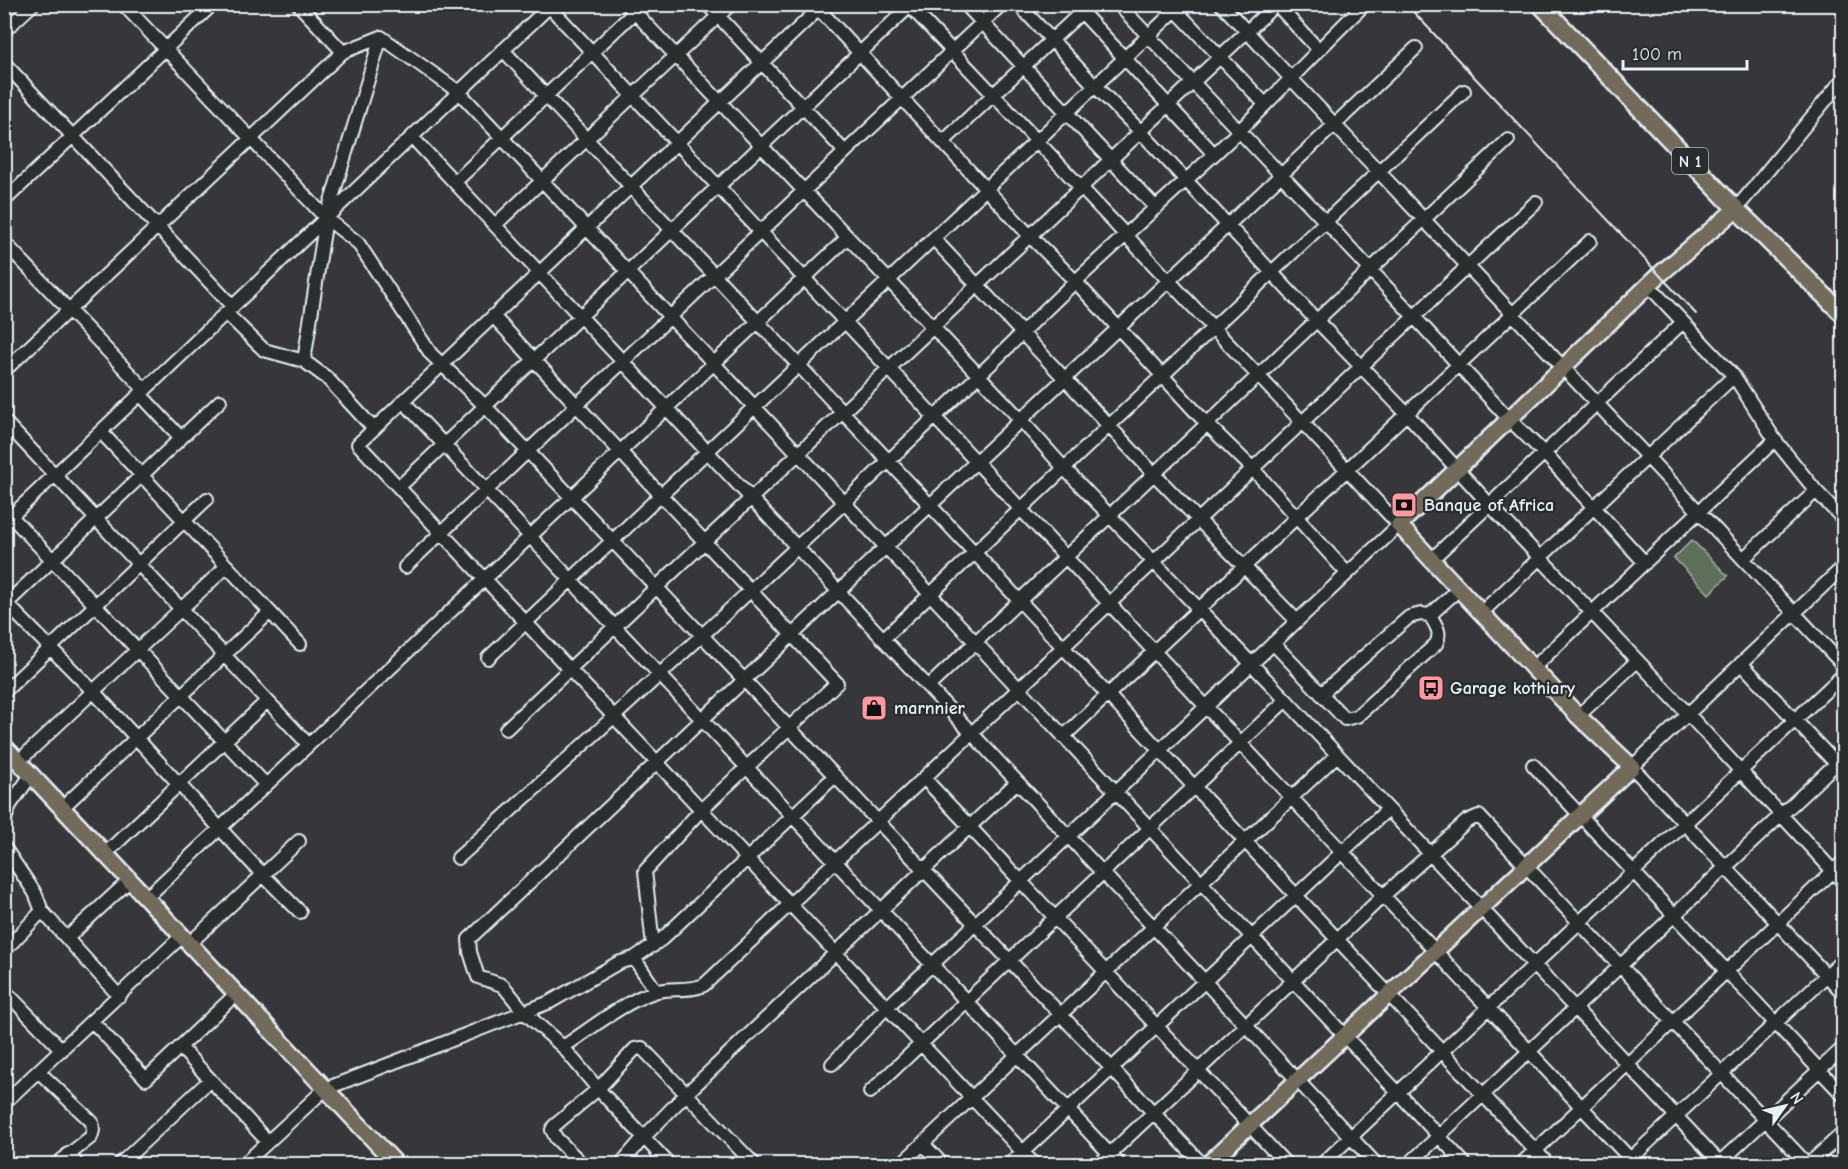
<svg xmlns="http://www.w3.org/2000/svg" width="1848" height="1169" viewBox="0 0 1848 1169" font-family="'Comic Neue',sans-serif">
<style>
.green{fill:#5e705a;stroke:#a3b0a9;stroke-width:1.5}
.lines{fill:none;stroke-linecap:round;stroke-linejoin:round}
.minor-casing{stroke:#e8f1f8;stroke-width:16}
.major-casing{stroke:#e8f1f8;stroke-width:20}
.highway-casing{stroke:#e8f1f8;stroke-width:21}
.minor{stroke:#2a2d2e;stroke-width:12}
.major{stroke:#726b5a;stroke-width:15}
.highway{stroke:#726b5a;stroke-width:16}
.rail{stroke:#e8f1f8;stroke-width:2}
.labels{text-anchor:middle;stroke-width:5;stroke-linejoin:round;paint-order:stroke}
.shield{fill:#2a2d2e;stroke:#afb6bb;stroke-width:1.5}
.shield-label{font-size:16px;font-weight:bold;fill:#e8f1f8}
.poi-label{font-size:18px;font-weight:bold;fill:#e8f1f8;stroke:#2a2d2e;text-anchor:start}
</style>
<rect width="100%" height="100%" fill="#37363a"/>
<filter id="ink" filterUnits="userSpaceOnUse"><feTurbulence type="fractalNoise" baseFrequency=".0167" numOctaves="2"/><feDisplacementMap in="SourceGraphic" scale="12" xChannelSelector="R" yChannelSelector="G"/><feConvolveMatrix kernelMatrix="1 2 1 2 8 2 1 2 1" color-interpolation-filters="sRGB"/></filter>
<g filter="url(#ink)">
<!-- green -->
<path class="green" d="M1692,540L1728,576L1709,594L1674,558Z"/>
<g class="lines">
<!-- minor casing -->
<g class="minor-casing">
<path id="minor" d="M123,4L326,218L358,243L431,354L485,406L1202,1164
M298,4L343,52
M547,4L1635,1164
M627,4L1021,420L1064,468L1286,700L1721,1164
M707,4L845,152
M824,4L358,444L1034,1164
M965,4L1156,208
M1018,4L1096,87L1141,132L1317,321L1407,414L1490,505L1688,714L1844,883
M1074,4L1214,154
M1118,4L1326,222L1509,419L1545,454L1645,563
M1170,4L1265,104
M1221,4L1844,666
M1276,4L1318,49
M815,5L1030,236L1075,281L1207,424L1253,469L1347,573
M4,31L33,4
M503,50L1548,1164
M4,63L233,307
M412,137L1376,1164
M943,142L1090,4
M455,182L643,4
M4,201L213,4
M1736,209L1844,78
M495,225L731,4
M934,239L1154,474L1297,621
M4,242L145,390
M1648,285L1734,376L1775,440L1816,491L1844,520
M226,313L264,350L304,361L327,378L374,429
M493,316L837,683L701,810L645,871L653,946
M304,361L326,218L381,37
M4,371L343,52L381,37L459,92L1465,1164
M140,394L181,438
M403,401L1119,1164
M4,421L308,744
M101,432L300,644
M399,487L912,4
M4,509L266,785
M4,523L552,4
M1743,559L1816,491
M1431,560L1683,322
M1844,566L1632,767L1844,994
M405,567L1002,4
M4,601L93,691L263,875L300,912
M4,606L220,401
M1481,613L1734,376
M883,639L1464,91
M1273,643L1345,719L1357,716L1436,644C1442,632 1436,626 1430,615
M488,658L1182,4
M1741,663L1844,772
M1533,668L1775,440
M928,687L1508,140
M4,692L207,499
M1321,694L1409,617L1421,614L1430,615L1459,589
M1578,716L1637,661
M506,729L1276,4
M1063,737L1590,241
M19,761L227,566
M1533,765L1844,1096
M924,778L1286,1164
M62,808L270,612
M4,822L10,805L32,774
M4,847L35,893L42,911L4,951
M105,854L267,701
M458,858C634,700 806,540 977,377C1010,346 1042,312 1076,281C1129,231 1184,183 1237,133C1280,91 1321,46 1365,4
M146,898L847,238
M42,911L119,996
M67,938L130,880
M189,944L299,841
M634,958L656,991
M4,990L62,1050
M92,1021L146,1079L236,994
M180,1047L268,1142
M563,1047C589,1030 625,1001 654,992C670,987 689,992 704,985L1536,202
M832,1064L886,1008L1399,525L908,4
M38,1071L92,1122L93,1130L91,1137L57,1164
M870,1092L1286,700
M4,1103L182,936
M923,1144L942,1164
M68,1154L77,1164
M120,1164L210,1080
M244,1164L325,1089L550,1002L618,963L634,958L662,939L835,776
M582,1164L556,1138L552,1130L554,1126L598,1089L635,1049L642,1048L754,1164
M621,1164L644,1137L687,1093L1017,782
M669,1164L598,1089L563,1047L525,1013L505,988L502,985L478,977L470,952L469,939L1416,48
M901,1164L1336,756
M1010,1164L1387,810
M1099,1164L1383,896L1467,821L1479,816L1807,1164
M1322,1164L1844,674
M1409,1164L1844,756
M1521,1164L1844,861
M1625,1164L1844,959
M1718,1164L1844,1047
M1809,1164L1844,1132"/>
</g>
<!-- major casing -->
<g class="major-casing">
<path id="major" d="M4,746L396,1164
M1208,1164L1632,767L1578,716L1399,525L1659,275L1736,209"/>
</g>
<!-- highway casing -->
<g class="highway-casing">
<path id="highway" d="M1540,4L1736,209L1844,315"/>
</g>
<!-- minor -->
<use href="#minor" class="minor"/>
<!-- major -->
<use href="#major" class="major"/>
<!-- highway -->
<use href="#highway" class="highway"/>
<!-- rail -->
<path class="rail" d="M1406,4L1696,314"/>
</g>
</g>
<!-- icons -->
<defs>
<g id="bank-square" transform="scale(1.35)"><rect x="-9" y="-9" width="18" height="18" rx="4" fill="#ff9aa2" stroke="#2a2d2e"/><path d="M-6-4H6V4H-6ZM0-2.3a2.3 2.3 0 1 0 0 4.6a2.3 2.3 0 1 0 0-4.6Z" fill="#111"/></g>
<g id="bus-square" transform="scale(1.35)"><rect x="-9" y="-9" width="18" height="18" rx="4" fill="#ff9aa2" stroke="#2a2d2e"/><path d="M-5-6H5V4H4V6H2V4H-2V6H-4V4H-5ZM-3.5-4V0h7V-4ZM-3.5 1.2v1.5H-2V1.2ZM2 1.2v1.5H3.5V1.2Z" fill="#111"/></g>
<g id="shop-square" transform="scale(1.35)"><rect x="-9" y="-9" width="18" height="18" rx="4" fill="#ff9aa2" stroke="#2a2d2e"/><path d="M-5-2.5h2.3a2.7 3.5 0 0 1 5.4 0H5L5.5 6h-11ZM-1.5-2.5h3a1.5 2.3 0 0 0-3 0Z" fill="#111"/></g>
</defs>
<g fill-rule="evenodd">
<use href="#bank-square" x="1404" y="505"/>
<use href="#bus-square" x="1431" y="688"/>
<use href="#shop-square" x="874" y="708"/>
</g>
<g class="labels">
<!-- shield labels -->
<rect class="shield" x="1672" y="148" width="36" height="26" rx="4.5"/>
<g class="shield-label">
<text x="1690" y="167">N 1</text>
</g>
<!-- poi labels -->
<g class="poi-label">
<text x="1424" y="511">Banque of Africa</text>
<text x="1450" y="694">Garage kothiary</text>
<text x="894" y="714">marnnier</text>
</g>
</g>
<!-- margin -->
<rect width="1848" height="1169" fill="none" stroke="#2a2d2e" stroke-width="24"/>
<rect x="12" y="12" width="1824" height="1145" fill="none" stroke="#e8f1f8" stroke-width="2" filter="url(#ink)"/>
<!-- north arrow -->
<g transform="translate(1785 1106) rotate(56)" stroke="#2a2d2e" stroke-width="4.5" paint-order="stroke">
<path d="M0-4.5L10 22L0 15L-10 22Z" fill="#e8f1f8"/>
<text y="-9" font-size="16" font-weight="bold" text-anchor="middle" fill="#e8f1f8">N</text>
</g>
<!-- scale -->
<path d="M1623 60v9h124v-9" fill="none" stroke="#e8f1f8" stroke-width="3"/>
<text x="1632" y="60" font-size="18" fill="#e8f1f8" stroke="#2a2d2e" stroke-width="4.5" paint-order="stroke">100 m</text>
</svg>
